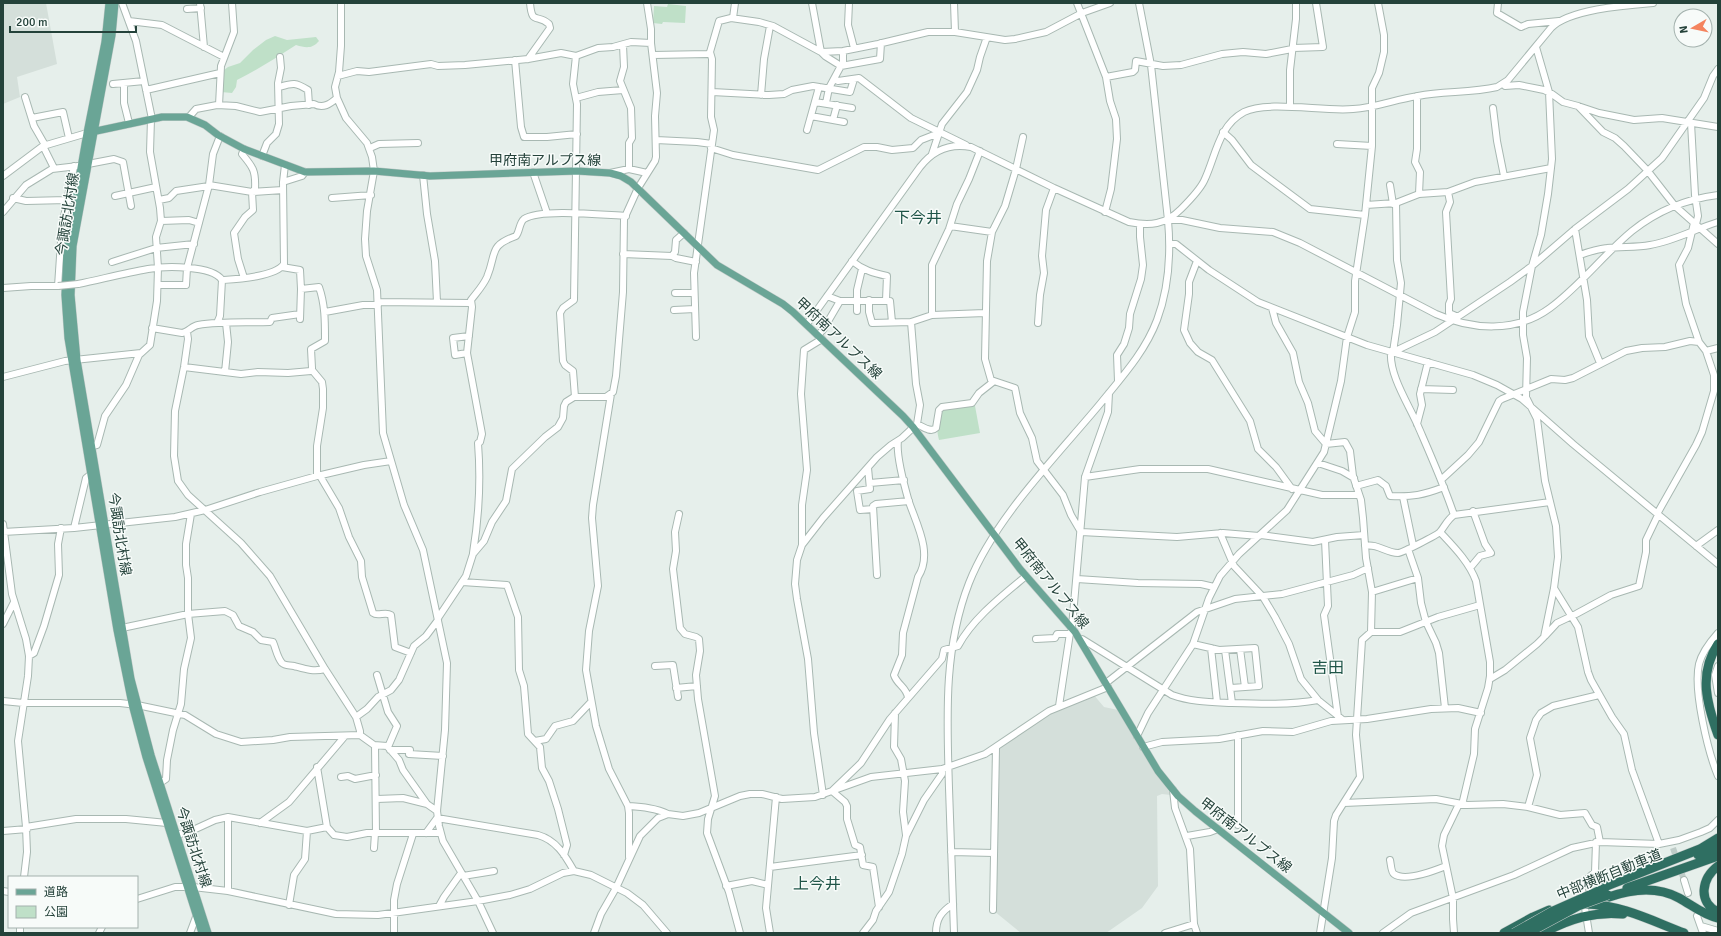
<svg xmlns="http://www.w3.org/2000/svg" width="1721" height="936" viewBox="0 0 1721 936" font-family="Signika,'Noto Sans JP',sans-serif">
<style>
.built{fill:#d4dfda}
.green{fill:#bfe0c8}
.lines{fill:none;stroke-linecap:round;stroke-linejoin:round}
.minor-tunnel{stroke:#bfccc8;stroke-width:6;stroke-dasharray:6 3;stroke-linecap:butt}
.minor-casing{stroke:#a8b8b2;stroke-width:8}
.major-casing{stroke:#c2cac8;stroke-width:8}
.highway-casing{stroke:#c2cac8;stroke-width:10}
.minor{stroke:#fff;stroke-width:6}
.major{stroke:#6aa596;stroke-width:7}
.highway{stroke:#2f6f62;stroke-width:9}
.minor-bridge-casing{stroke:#a8b8b2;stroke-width:8;stroke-linecap:butt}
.highway-bridge-casing{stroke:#c2cac8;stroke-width:10;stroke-linecap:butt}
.minor-bridge{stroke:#fff;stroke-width:6}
.highway-bridge{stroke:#2f6f62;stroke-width:9}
.labels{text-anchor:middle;stroke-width:3;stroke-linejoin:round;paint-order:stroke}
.street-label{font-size:14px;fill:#24423a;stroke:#f7fbf9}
.quarter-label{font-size:16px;fill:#1f5548;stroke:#f7fbf9}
</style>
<rect width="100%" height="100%" fill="#e6efeb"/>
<!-- built -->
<path class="built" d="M3,3H46L57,64L17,77L20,97L3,104Z
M1093,694L1104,707L1118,710L1171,795L1162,794L1157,796L1158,886L1142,908L1106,933H1021L994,911L999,749L1058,708Z"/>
<!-- green -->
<path class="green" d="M668,4L686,6L685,23L663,22L662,24L653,23L654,6L667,7Z
M275,36L287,40L316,37L319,41C312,49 306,48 296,45C276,58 257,70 237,80L236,87L232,93L221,92L224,70L228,67L240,63L253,50L266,40Z
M973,404L975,406L980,433L939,440C936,428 936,419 944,409Z"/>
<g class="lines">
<!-- minor-tunnel -->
<path class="minor-tunnel" d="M1673,848L1684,880"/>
<!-- minor casing -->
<g class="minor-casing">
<path id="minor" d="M122,3L136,41L152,119
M200,3L204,47
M341,3V46L339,72L335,87L337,98L346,118L367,143L372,157L374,171L367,211L365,239L366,256L377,290L383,433L404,505L423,550L447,663L445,730L437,811L439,826L443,841L478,901L493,933
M812,3L821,52L825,56L841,66L880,59L881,43
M849,3L848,25L854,48
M954,3L955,32
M1077,3L1106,77L1110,101L1116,119L1117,139L1111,189L1105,212
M1498,3L1497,13L1521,27L1528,24L1559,21
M187,9L201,8
M733,18L735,3
M129,21L162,25L224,57
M623,45L624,67L620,81L631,108L632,138L629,143V169
M1293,48L1323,47L1316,3
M653,55L708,54L710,52L719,21L731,18L759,22L773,26L821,52L843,51L878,44L928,32H955L1005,40L1015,39L1046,32L1082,13L1110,3
M528,59L550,28L549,24C537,13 532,26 530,3
M515,60L521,127L524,137H547L577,134
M338,76L357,71L369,72L431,64L438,66L465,65L528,59L561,53L576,56L598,48L613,47L631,42L651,43
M1106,77L1133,72L1135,70L1136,61L1163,66L1181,65L1222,54L1243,52L1266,54L1292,49
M834,79L838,81L859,78L911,118L966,145
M124,83V103L129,123
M113,84L144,81
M1503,84L1505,86L1519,85L1544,90L1552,94L1563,102L1578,106L1603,132L1615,138L1624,146L1647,170L1675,206L1718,244
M279,87C293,83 295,82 308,90L309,105
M146,90L220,73
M712,92L769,95L784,94L792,90L813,86L850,92L854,79
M761,95L764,59L770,26
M1417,96V149L1415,162L1420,172L1419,194
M25,97L34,126L45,145
M576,98L598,92L623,90
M815,102L852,108
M826,103L829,88L843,62V51
M219,105L221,66L234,32L232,3
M1578,106L1599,113L1634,120L1662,118L1718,127
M1290,107V70L1296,19V3
M1493,108L1497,141L1504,176
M811,116L844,122
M189,117L196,109L217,105L236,106L260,112L291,106L314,104C323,109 330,104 337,98
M32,118L63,112L69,138
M833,120L837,105
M1691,123L1695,195L1698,216L1696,224
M807,130L819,87
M1223,132L1232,140L1251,165L1310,209L1365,215
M1023,137L1016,169L1005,206L992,232L987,261L985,359L991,380L1015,388L1020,413L1032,438L1037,461L1063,495L1071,515L1081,532L1177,537L1223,533L1259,536
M656,140L697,142L712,144
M1337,144L1372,146
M43,146L54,168
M370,148L379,144L418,143
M711,148L733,155L818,170L864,147H877L892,150L913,148L921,140L939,133
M932,154L942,124L967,92L977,70L980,57L987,37
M262,156L267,143L276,134L279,124L278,83L281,68L280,57
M88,164L114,159L123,162L131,206
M533,172L547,213
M610,173L629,169L647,173
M423,175L427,214L435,261L437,302
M3,176L43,146L87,133
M283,182L302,176L305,172
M209,185L252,192L283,190
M1390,185L1393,204
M1448,192L1450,202L1446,212L1451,299L1449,304V313L1458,317
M115,196L156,187
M13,198L26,201L67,200
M332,198L371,195
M159,200L169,198L176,191L209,186
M1366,205L1396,203L1419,194L1448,192L1475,182L1551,168
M3,212L26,185L52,169L78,166
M1168,220H1182L1220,228L1273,232L1300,243L1436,314C1472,330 1516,333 1550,308C1580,286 1603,255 1632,231C1657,211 1686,199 1718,195
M161,221L189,220L199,223
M950,226L992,232
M1575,229L1587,300L1589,336L1600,363
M1170,244H1176L1209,270L1258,302L1367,345L1473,375L1497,385L1522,399L1573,444L1718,564
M623,254L672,256L676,258L696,262
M1580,255C1588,252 1597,249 1607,248C1621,246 1636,248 1650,245C1674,241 1695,229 1718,222
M672,256L675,252L676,240L684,233
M852,261C863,270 873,273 887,276L886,300
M1197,261L1189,282V294L1184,330L1190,343L1198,352L1212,360L1250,421L1258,449L1276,467L1292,489
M112,262L156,248L194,244
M244,278L238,259L234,233L245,217L253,210L252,192L255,189C256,171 253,167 242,154L244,149
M78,284C102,279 125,273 148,269C165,266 212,265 222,280C237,279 275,277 284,264L283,182L285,165
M158,285H186L187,268L209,185L213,154L220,136
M3,288L31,286H58L62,227L74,166
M675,293H694
M827,296L840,301H890L892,322
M869,300V312L872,323L911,322L932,315L985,313
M378,302L471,303
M1272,308L1276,323L1293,353L1299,382L1308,403L1315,431L1326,444L1345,442L1350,451L1353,476L1361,500L1363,518L1366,558L1372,592L1371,632
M674,310L695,309
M857,311V290L862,269
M325,312L363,305H378
M932,315V265L949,229L957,204L969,179L980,151
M300,319L301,289
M911,322L916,384L920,405L917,424
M217,323L220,316L222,280
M1038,323L1040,295L1044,273L1042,256L1046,210L1054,188
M807,324L920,167C933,150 950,143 971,147L1054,188L1129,222C1150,226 1165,225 1181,209C1190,200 1199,191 1204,181C1216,156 1218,126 1244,112C1268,100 1324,112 1353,109C1375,108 1396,99 1418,96C1444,91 1471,93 1497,87L1508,80L1551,28C1569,9 1628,5 1653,3
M152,328L182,333C188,332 192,326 198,325C222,321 246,323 270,322L272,318L300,314
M187,332L188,339L184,367L175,411L174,456L178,481L188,495L241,543L270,576L325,669L356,717L360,731V735
M818,335L823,330L840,301
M696,337L694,273L714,130L711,117L712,59L710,52
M1706,351L1718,348
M1391,352C1389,375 1409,405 1418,426C1431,456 1444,485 1454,515
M1393,352L1435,332L1510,282L1532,266L1575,229L1628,189L1662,158L1704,98L1713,76L1718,69
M1393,352L1397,325L1401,283L1397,260L1396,203
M467,353L455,355L453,338L469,336
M184,367L241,374L258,372L288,373L311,371L312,368L311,349L325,341V339C325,321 325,304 319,287L301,289L300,270L282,267
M312,370L322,382L323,389V408L317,446V476
M225,372L228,342L226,323
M3,377L65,361L141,353
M1118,381L1117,355L1124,344L1129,328L1130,314L1141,279L1143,265L1140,237V224
M1421,389L1453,390
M611,394L593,505L592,518L598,586L589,631L586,670L596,726L609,769L628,806L629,813V857
M575,397L573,371L565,365L563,361L560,313L563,308L574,300L577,104L573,84L576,56
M1417,424L1422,405L1420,394L1428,362
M898,441C896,455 905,488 909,502C917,525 933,554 918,577L903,633L902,655L894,675C897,685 907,687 908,698
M92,446L97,445L105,416L126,385L139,355L150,345L157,301L158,268L156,237L161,221L160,208L150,152L151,119
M1318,463L1342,471L1354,478
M868,468L870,489L857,491L860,510L873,509
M320,476L339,508L349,537L361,561L362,577L373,613C378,617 385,611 391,615L395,647L411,653
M1085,477L1140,469H1208L1322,495H1359
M1442,479L1468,455L1479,442L1499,401L1502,399L1551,379L1565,380L1573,378L1626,351L1642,348L1665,347L1690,341L1699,342
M870,483L904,480
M1356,486L1378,480L1386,486L1390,496C1413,497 1423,495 1444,487
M1403,497L1413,545
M679,514L675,532L676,551L673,569L680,628L685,634L696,637L699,639L700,651L696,675L698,699L715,796L708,819L707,833L729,892L740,933
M1657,514L1696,445L1702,432L1714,391V375L1706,351L1699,342L1686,304L1679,265L1688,248L1694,223
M3,524L12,594L26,639L29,656L28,676L18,741L26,827L27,852L24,877
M74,528L86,478L91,474
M3,532L74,528L175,517L205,510L260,492L317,476L364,465L391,461
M1440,532C1454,547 1469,562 1476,581L1490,662V676L1488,688L1475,729L1474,754L1462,805
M1220,533L1234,566L1263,597L1275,617L1289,644L1301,679L1318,700L1343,720
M1261,535L1313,542L1337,537L1364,535
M1325,540L1328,606L1324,615L1338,717
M802,545V505L807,470L801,394L804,350L822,339
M1365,546C1377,543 1386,553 1398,553C1402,553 1437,535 1440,532C1445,526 1447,520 1454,515L1550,502
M1696,546L1718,530
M1408,549L1418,578L1421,603L1426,622L1436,643L1439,653L1445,708
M473,553C479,516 481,481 478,443L480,442L482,434L467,353L472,307L471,300C477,292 483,286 487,277C497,253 488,246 516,236C520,231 519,223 524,219C540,208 604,215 626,216
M1470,568L1480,556L1491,553L1485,544L1473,511
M877,575L873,506L876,504L909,501
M1077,579L1138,583L1201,584L1214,587
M462,582L507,585L518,617L519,670L524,686L528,734L540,747L542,768L549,781L558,809L567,845L564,855
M1554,588L1578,627L1588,672L1591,680L1612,717L1624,734L1632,770L1659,844
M1372,592L1418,578
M438,618L466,576L473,554L484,541L492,522L506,501L512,469L545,437L558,427L563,418L564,406L566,402L574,397H606L613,392L616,376L623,292L624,219L638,188L655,161L656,157L655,116L657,93L651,43V29L647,3
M3,624L14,602
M1072,627L1085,477L1108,412L1109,393
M122,628L188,614L225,611L233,615L239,626L253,632L261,640L273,642C276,649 277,657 282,663C285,666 290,665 294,666C305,669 313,672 325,669
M1718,633C1710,642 1702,652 1699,664C1693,690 1708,752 1718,776
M1545,636L1557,623L1576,614L1611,595L1639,586L1646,552V540L1658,515
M1036,639L1055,638L1057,634H1068L1073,632
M1080,639H1082L1172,695C1191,702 1211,702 1232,703C1261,704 1290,705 1318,700
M1193,644L1219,650L1255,648L1259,686L1231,688
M1211,648L1217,702
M1240,649L1245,687
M1225,650L1232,703
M29,656L34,653L44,626L59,575L58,544L61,528
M655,666L673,665L678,697
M1718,666L1715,675L1718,693
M377,675L388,712L397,726L388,747
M1490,679L1505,670L1537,644L1544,637L1554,588L1558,557L1556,526L1545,481L1537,419L1526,397L1527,358L1523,335V312L1532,266L1541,235L1548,194L1552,159L1549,92L1536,47
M1106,683L1197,612L1235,599L1282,594L1353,575L1368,568
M676,688L697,686
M3,701L23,703H120L137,705L185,715L216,734L241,742L273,740L290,737L360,735L374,745L387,746L399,760L403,770L427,804L437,811
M1059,706L1070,633
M895,713L894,747L901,759L905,781L903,812L906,835
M356,717L367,709L378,697L391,690L399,680L414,646L426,636L438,620
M1137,736L1148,713L1193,644L1209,598L1220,576L1239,554L1287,510L1324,452L1341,381L1347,337L1355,312V281L1365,215L1372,146V88L1379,73L1384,52V35L1378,3
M535,741L546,739L555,726L573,721L591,702
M375,745L376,833
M1143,747L1162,742L1219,739L1263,731L1293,732L1331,721L1367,719L1431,709L1458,708L1481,713
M390,750H410L409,754L443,756
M317,767L327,827L334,835L347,837L367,833H440
M341,777L348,776L355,779L376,775
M160,783L166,779L167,760L173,730L181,704L184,669L191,638L188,614V578L186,565V544L191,514
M1173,790L1175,808L1190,849L1194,924L1197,933
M823,795L814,733L808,659L797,599L795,584L797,560L802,545L823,518L877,457L891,445L902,438L917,424C923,427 931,433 936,428L939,410L942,407L972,403L979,393L993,382
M377,799L403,798L427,804
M1344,803L1436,799L1467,805L1503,804L1528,807L1560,815L1585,813L1592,825L1597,827L1600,842
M628,806C641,807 656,808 668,814
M1528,807L1537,775L1530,738L1536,720L1541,713L1553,706L1599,695
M260,823L289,802L345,736
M1238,825V735
M26,827L76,819H126L167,823
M3,831L27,829
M426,833L437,818L538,835C556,840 565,855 574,871
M173,836L191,831L215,820L228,817L307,831L327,827
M1187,836L1210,832L1218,829
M374,848L375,833
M951,852L994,853
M1390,860C1391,864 1391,872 1394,874C1405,882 1436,870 1446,866
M770,867L862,855
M463,876L494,871
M1684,880L1688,893
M726,886L752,881L768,885
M3,891L9,892
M228,891V817
M137,899L175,887H193L228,891L336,914L378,915L478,901L510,895L530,889L563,873L574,871L591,875L627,893L643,905L667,933
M289,905L294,875L305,859L307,831
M439,906L444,897L461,873
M879,907L873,867L863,865L860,847L855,845L847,819V806L845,802L832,791L861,763L890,719L942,659L944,650L958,646C973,618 1002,596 1026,576
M993,910L996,748
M1697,916L1703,933
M1701,926L1718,931
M20,933V927
M99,933L102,927
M190,933L196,917
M394,933V900L397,884L413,834
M594,933L601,914L616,888L640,836L658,818L668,814L683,816L699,813L740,796L750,794H762L782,799L815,797L871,777L942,769L985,754L1049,711L1108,687
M770,933L766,908L776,797
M863,933L873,920L876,911L889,892L902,854L906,836L924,800L942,774V769
M936,933C936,919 941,912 953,904
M954,933C952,885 951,836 949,788C947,719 943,650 969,583C994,519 1056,457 1100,404C1121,378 1145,352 1157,320C1169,288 1171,254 1168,220L1151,65L1139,3
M1165,933L1194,924
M1320,933L1332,858L1334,821L1336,815L1360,777L1356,735L1362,640L1371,632H1400L1438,617L1480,605
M1383,933L1411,913L1514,875L1572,848L1600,842L1659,844L1679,840L1701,832L1710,828L1718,820
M1454,933L1453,919V898L1442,846L1444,835L1459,804
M1589,933L1582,889L1585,881L1595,872L1596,842"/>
</g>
<!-- major casing -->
<g class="major-casing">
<path id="major" d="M109,3L105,42L87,133L67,248L65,295L68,338L117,630L132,704L146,757L202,933
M115,3L112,35L73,246L71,295L77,360L131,679L151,755L208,933
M87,133L162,117H187L205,125L218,135L244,149L305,172L374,171L430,176L577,171L610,173L621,176L631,182L717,265L783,304L793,312L903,416L913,427L1020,569L1075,632L1158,771L1178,796L1195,811L1349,933"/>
</g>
<!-- highway casing -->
<g class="highway-casing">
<path id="highway" d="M1718,644C1698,674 1707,704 1718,735
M1698,855L1718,848
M1718,866C1702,878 1697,902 1718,912
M1604,887L1700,849L1718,838
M1627,888L1718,856
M1609,897C1632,889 1657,886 1679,898C1692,905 1703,915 1718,918
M1585,904C1622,905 1650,920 1684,933
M1504,933L1533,917L1549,910
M1543,933C1569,919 1594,911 1623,914"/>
</g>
<!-- minor -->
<use href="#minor" class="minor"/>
<!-- major -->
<use href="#major" class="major"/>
<!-- highway -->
<use href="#highway" class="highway"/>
<!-- minor-bridge casing -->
<g class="minor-bridge-casing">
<path id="minor-bridge" d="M58,286L78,284"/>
</g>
<!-- highway-bridge casing -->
<g class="highway-bridge-casing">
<path id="highway-bridge" d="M1514,933L1553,911L1605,888
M1528,933L1578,906L1608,895"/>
</g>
<!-- minor-bridge -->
<use href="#minor-bridge" class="minor-bridge"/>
<!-- highway-bridge -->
<use href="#highway-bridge" class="highway-bridge"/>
</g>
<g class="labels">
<!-- street labels -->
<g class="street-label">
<text x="545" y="165">甲府南アルプス線</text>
<text transform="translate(67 214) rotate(-81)" y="5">今諏訪北村線</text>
<text transform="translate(839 338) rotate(43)" y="5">甲府南アルプス線</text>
<text transform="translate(120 534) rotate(81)" y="5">今諏訪北村線</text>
<text transform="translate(1051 583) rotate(51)" y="5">甲府南アルプス線</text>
<text transform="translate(1246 835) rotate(38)" y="5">甲府南アルプス線</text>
<text transform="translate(194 847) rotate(72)" y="5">今諏訪北村線</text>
<text transform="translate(1609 874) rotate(-22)" y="5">中部横断自動車道</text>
</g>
<!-- quarter labels -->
<g class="quarter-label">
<text x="918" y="223">下今井</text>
<text x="1328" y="673">吉田</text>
<text x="817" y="889">上今井</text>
</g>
</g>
<!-- border -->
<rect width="1721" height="936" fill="none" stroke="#24423a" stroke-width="8"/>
<!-- legend -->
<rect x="8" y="876" width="130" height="52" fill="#f7fbf9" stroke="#a3b1ad"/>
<rect x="16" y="889" width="20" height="6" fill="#6aa596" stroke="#a3b1ad"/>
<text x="44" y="896" font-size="12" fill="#24423a">道路</text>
<rect x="16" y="906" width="20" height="12" fill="#bfe0c8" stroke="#a3b1ad"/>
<text x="44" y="916" font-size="12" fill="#24423a">公園</text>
<!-- north arrow -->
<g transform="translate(1693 28) rotate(261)"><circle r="19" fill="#f7fbf9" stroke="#a3b1ad"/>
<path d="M0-3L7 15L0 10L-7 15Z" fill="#f4845f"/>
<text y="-6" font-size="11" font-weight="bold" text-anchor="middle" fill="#24423a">N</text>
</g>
<!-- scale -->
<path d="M10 26v6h126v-6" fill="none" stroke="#24423a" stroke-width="2"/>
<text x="16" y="26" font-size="12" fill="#24423a" stroke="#f7fbf9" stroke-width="3" paint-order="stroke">200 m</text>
</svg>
